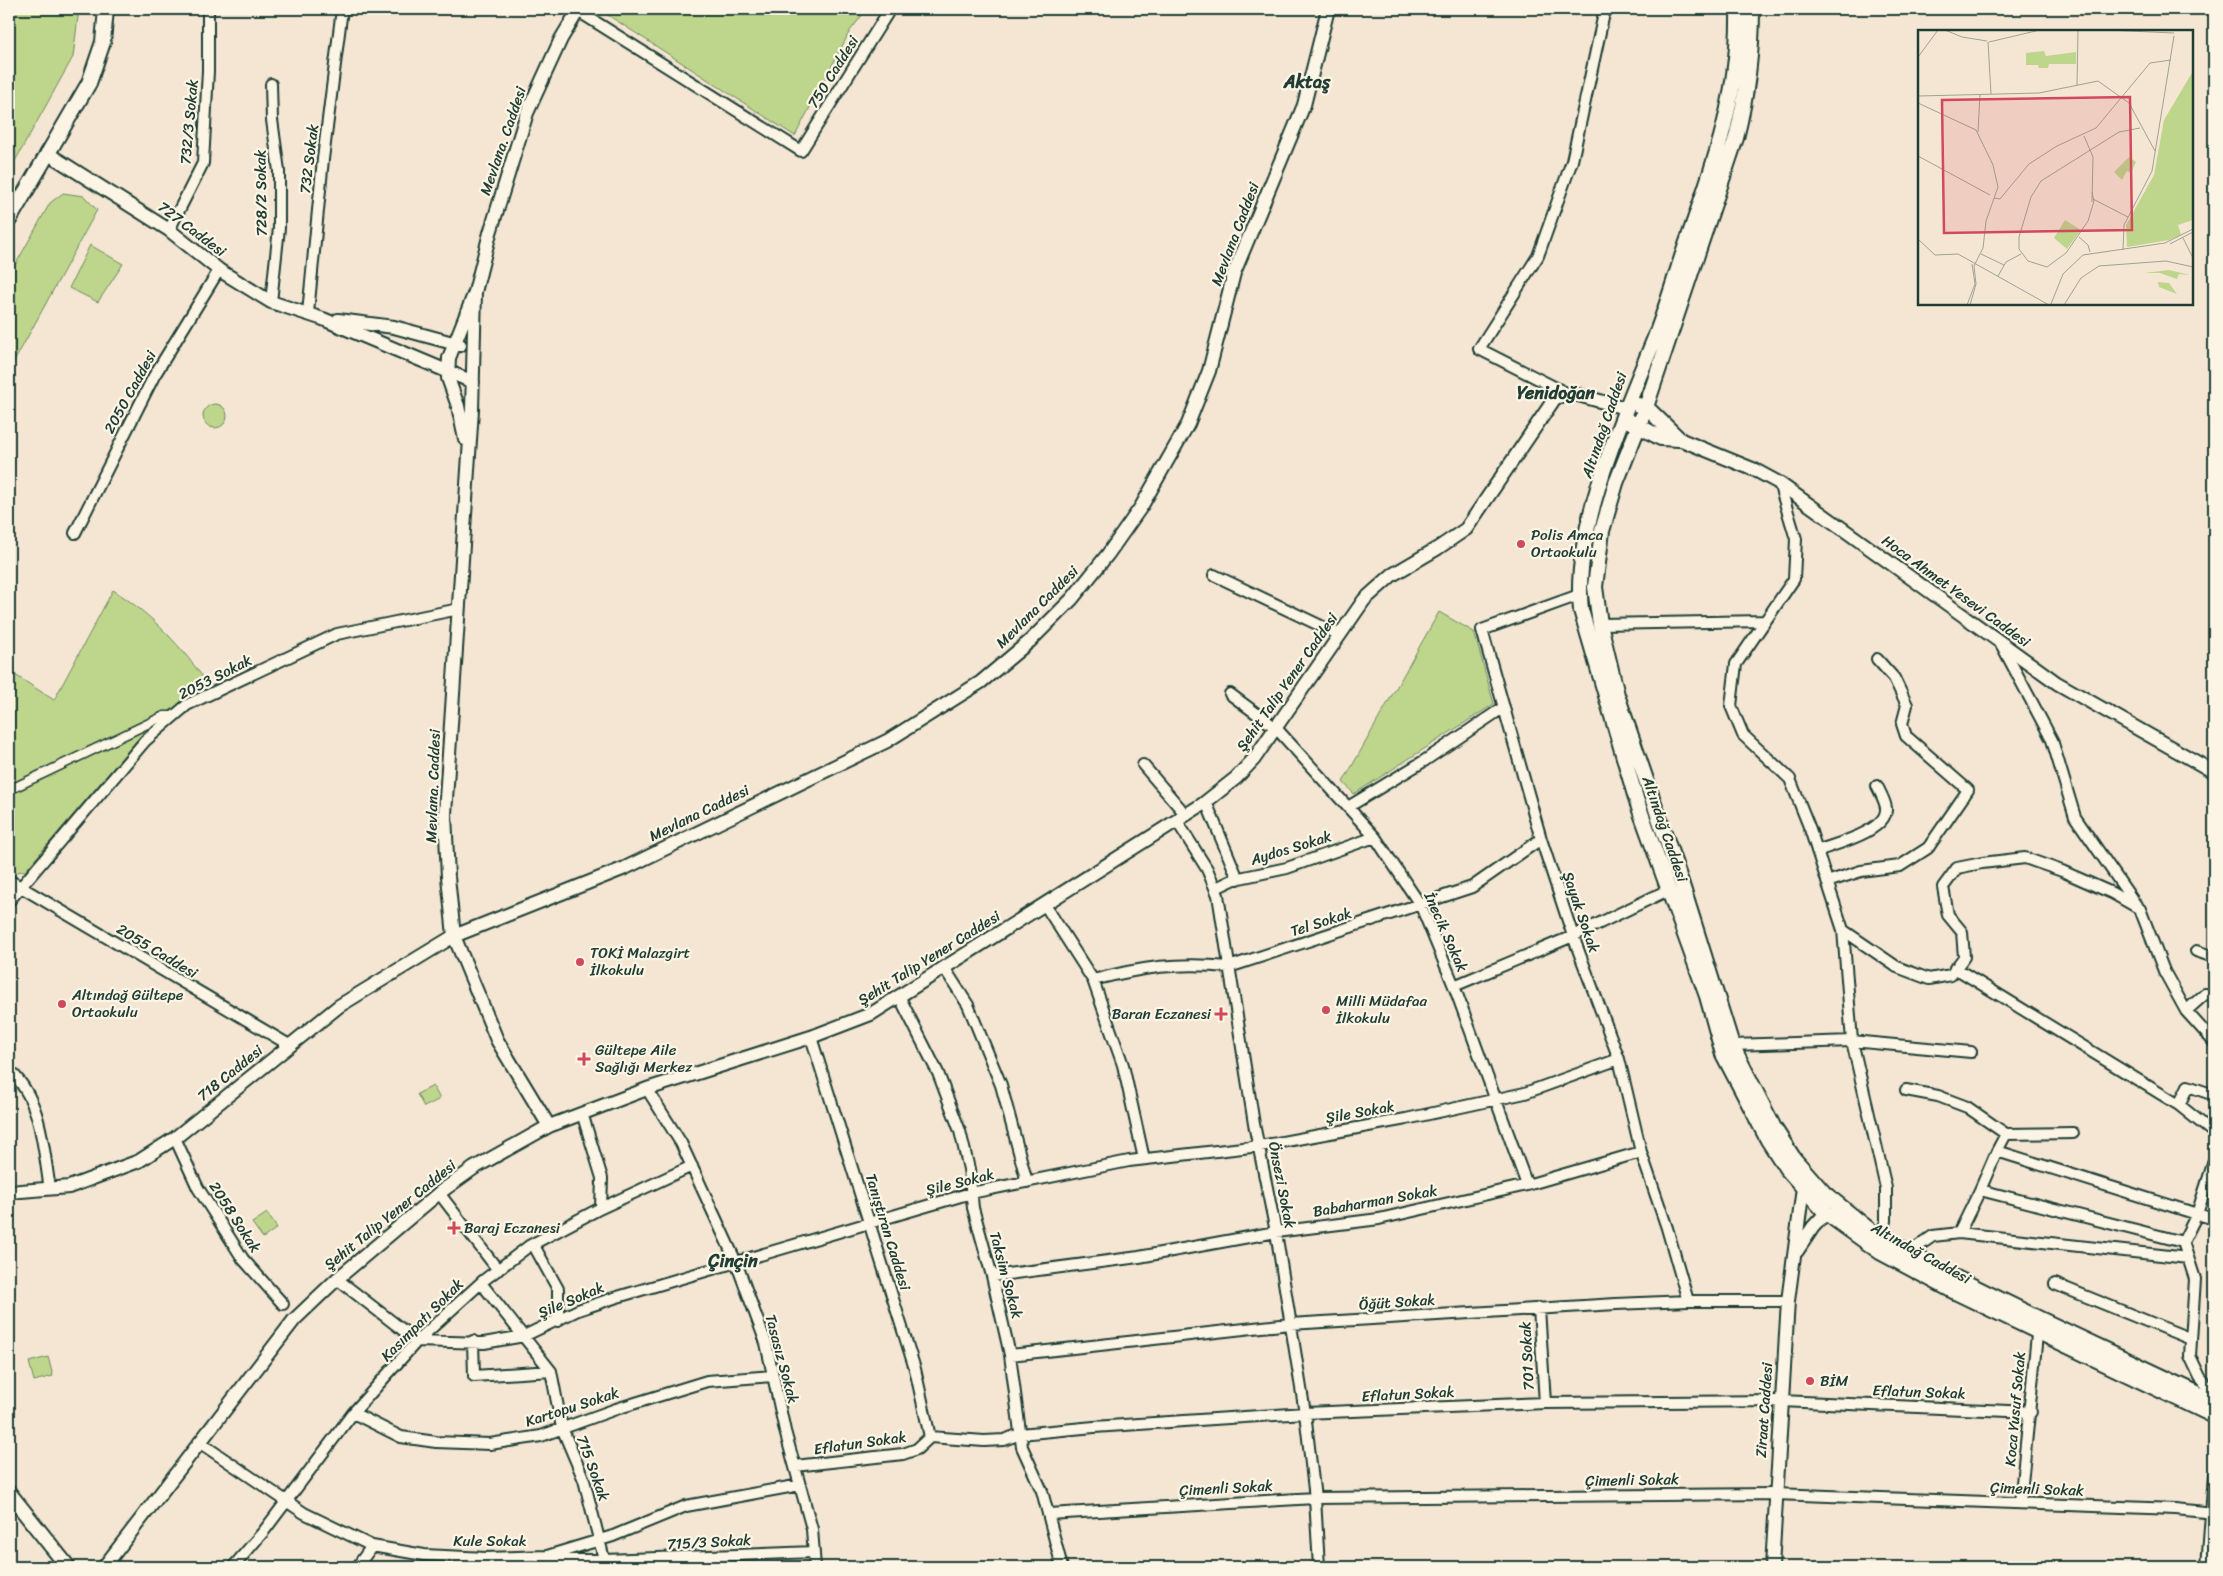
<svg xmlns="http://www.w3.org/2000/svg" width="2223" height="1576" viewBox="0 0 2223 1576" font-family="Sriracha,sans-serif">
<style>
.green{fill:#bed58c;stroke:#6e8960}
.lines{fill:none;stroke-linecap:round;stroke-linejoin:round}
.pedestrian-casing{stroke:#1f3d34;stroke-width:11}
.minor-casing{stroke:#1f3d34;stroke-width:14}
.tertiary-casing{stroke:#1f3d34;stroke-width:16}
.secondary-casing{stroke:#1f3d34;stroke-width:18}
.pedestrian{stroke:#fcf5e5;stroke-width:8}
.minor{stroke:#fcf5e5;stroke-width:10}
.tertiary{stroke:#fcf5e5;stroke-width:12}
.secondary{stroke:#fcf5e5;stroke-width:14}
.poi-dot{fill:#d1495b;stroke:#fcf5e5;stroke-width:2}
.labels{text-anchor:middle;stroke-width:4.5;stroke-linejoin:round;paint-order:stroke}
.street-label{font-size:15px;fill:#1f3d34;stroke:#fcf5e5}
.poi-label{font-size:15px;fill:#1f3d34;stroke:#fcf5e5;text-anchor:start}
.quarter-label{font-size:18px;font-weight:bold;fill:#1f3d34;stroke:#fcf5e5}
.inset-road{fill:none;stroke:#9fa293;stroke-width:1}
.view{fill:#d1495b;fill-opacity:0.15;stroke:#d1495b;stroke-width:2.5}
.inset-edge{fill:none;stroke:#1f3d34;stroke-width:2.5}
</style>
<rect width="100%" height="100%" fill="#f5e6d3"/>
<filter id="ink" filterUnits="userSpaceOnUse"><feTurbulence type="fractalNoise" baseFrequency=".02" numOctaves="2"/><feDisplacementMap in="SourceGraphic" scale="10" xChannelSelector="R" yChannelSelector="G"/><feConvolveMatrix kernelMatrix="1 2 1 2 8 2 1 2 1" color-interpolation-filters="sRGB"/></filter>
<g filter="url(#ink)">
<!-- green -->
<path class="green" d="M9,9H79L73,57L9,172Z
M606,9H867L850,31L795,136L603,12Z
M63,193L84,196L97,210L9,371V276L50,203Z
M90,245L123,264L98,302L69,288Z
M203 416a12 12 0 1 1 24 0a12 12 0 1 1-24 0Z
M113,590C153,615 183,648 209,686L149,726L25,871L16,872L9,868V671L54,700Z
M1439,612L1474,632L1494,704L1354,794L1343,782Z
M433,1086L440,1099L424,1107L417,1094Z
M267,1213L277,1228L263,1238L252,1223Z
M48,1357L53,1376L34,1381L29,1362Z"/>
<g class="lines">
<!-- pedestrian casing -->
<g class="pedestrian-casing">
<path id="pedestrian" d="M9,790L164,716H174"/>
</g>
<!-- minor casing -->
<g class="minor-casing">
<path id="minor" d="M578,11L801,151L890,9
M169,230L203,163L208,71V9
M271,302L279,228V171L272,120L271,84
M308,313L323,159L342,9
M1566,393L1479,349L1538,256L1572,161L1605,9
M1779,483L1796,539L1794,579L1736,664L1731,706L1743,735L1790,779L1810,829L1843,930L1852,1041L1886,1188V1221L1881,1238
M75,533L154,376L219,270
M1214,575L1340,635
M1579,595L1482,630L1541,839L1573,936L1619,1059L1641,1152L1667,1228L1688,1301
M1600,624L1764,621
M2000,642L2052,740L2075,817L2136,905
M1230,694L1276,728L1375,837L1421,906L1454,986L1527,1185
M1143,765L1186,815
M1206,802L1238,879
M1348,807L1424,761L1504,707
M1177,821L1207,869L1218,895L1254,1124L1276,1232L1305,1413L1315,1498L1319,1567
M1817,851C1835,844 1888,831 1886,808C1885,801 1880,792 1877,786
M9,880L291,1046
M1827,882L1861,871L1900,866L1928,848L1968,790L1906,736L1902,724L1907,705L1894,678L1877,659
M1216,888L1235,879L1287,868L1375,837
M9,901L145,741L187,705L337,634L459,609
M1045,905L1093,980L1123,1065L1144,1159
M1843,930L1897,967L1929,979L1951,975L1964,957L1962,932L1948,915L1943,887L1957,868L1982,863L2025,858L2062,871L2112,893L2140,909L2164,971L2186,1011L2214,1042
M2196,951L2214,957
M1955,968L2179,1105L2214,1133
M945,969L968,1005L1001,1085L1027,1182
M1093,980C1143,967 1178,962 1229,967L1472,887L1541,839
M1454,986L1573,936L1668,890
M900,998L938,1073L960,1131L969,1169L973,1208L992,1276L1010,1355L1022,1447L1042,1491L1062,1567
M2186,1011L2205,994L2214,995
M811,1037L915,1369L930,1437
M1732,1045L1852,1041L1971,1052
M9,1070C42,1099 43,1148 50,1189
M647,1089L681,1143L736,1262L766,1343L785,1431L812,1529L815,1567
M1906,1090L1938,1096L1967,1107L2006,1134
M2179,1105L2188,1086L2214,1095
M582,1113L602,1178L601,1208
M175,1138L198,1188L243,1259L283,1304
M1997,1151L2006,1134L2073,1133
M2214,1161L2197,1214L2214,1219
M1980,1190L1997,1151L2197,1214L2183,1242L2195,1279L2190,1356L2200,1377L2214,1394
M439,1193L498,1270
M1959,1233L1980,1190L2183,1242
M533,1244L558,1289V1321
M1908,1253L1933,1236L1959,1233L2188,1258
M992,1276L1139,1257L1276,1232L1379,1219L1527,1185L1641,1152
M337,1279L417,1341L484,1343L524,1336L578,1310L614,1298L971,1193L1129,1161L1260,1146L1406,1119L1525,1093L1619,1059
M481,1283L551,1371L562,1428L584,1480L606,1567
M2055,1284L2191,1339
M1539,1308L1545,1403
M473,1341L474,1376L551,1371
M1010,1355L1290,1324L1616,1304L1688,1301H1788
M353,1413L401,1437L436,1442L490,1444L541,1436L616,1409L707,1381L773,1376
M930,1437L984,1441L1004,1440L1020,1434L1094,1427L1305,1413L1545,1403L1781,1401L2031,1412
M199,1442L304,1513L372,1546L424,1555L486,1558L547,1556L613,1536L686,1506L800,1485
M795,1466L903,1454L917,1449L930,1437
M2020,1503L2038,1325
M1049,1514L1315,1498L1775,1494L2176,1509L2214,1513
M540,1560H604L814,1552
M233,1567L264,1531L353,1413L417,1341L484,1280L529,1246L597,1210L692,1166
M357,1567L372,1546
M2207,1567L2214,1475"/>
</g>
<!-- tertiary casing -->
<g class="tertiary-casing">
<path id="tertiary" d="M47,153L169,230L219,270L271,302L323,319L473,382
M475,292L472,410L445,814L448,877L454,936L497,1040L549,1126
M338,320L394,327L460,345
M465,439L458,406L448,378L449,358L475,292L490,233L527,113L561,39L579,9
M1679,439L1755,470L1779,483L2057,683L2214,772
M9,1192L69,1187L139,1161L175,1138L339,1006L454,936L625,868L887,741L981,682L1030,641L1072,599L1108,554L1141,507L1188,424L1209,371L1234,273L1304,105L1328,9
M1797,1251L1813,1227L1826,1213
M104,1567L294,1320L337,1279L439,1193L474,1168L549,1126L647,1089L811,1037L871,1014L1203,804L1236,778L1254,759L1364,600L1392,575L1438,548L1466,529L1555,398L1571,393L1625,408
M1772,1567L1788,1301L1803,1188"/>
</g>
<!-- secondary casing -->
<g class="secondary-casing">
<path id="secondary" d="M1738,9C1740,95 1713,168 1685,248C1674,280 1665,313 1652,345C1622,418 1572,531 1581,610L1637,802L1707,996L1723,1054L1768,1140L1786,1168L1826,1213L1880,1252L1957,1293L2214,1416
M1752,9C1752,53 1747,95 1736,138L1646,407L1616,483L1602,531L1595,587L1600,624L1617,695L1682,885L1732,1045L1774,1128L1794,1159L1824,1193L1871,1231L1944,1272L2038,1318L2214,1401
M9,220L89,83L103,42L106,9
M1638,405L1646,407L1679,439
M1629,421L1661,438L1679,439
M9,1493L68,1567"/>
</g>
<!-- pedestrian -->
<use href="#pedestrian" class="pedestrian"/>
<!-- minor -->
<use href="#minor" class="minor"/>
<!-- tertiary -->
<use href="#tertiary" class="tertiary"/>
<!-- secondary -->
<use href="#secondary" class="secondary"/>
</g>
</g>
<!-- markers -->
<g class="poi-dot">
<circle cx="1521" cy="544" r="5"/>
<circle cx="580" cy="962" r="5"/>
<circle cx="62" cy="1004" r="5"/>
<circle cx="1326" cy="1010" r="5"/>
<path d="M1218.5 1006.5h5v5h5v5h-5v5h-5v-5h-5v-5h5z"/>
<path d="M581.5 1051.5h5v5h5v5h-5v5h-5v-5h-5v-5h5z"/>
<path d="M451.5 1220.5h5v5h5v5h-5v5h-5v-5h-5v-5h5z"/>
<circle cx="1810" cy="1381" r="5"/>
</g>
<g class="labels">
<!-- street labels -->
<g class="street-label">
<text transform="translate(833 72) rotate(-58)" y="5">750 Caddesi</text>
<text transform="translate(189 122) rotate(-85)" y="5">732/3 Sokak</text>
<text transform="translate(503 141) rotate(-71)" y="5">Mevlana. Caddesi</text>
<text transform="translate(309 159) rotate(-83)" y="5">732 Sokak</text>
<text transform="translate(261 193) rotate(-91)" y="5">728/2 Sokak</text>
<text transform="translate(192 229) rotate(37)" y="5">727 Caddesi</text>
<text transform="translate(1235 234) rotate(-69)" y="5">Mevlana Caddesi</text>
<text transform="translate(130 392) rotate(-61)" y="5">2050 Caddesi</text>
<text transform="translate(1604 425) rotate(-71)" y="5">Altındağ Caddesi</text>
<text transform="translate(1956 591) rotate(36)" y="5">Hoca Ahmet Yesevi Caddesi</text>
<text transform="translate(1037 607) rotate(-45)" y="5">Mevlana Caddesi</text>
<text transform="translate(215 677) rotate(-27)" y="5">2053 Sokak</text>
<text transform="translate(1287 682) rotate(-55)" y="5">Şehit Talip Yener Caddesi</text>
<text transform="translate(433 786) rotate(-88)" y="5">Mevlana. Caddesi</text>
<text transform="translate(699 813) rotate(-26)" y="5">Mevlana Caddesi</text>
<text transform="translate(1665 829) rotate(71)" y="5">Altındağ Caddesi</text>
<text transform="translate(1291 848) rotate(-17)" y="5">Aydos Sokak</text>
<text transform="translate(1581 912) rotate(71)" y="5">Şayak Sokak</text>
<text transform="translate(1321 922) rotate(-18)" y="5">Tel Sokak</text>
<text transform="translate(1446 932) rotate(66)" y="5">İnecik Sokak</text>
<text transform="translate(157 951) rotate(31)" y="5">2055 Caddesi</text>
<text transform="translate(929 958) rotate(-32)" y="5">Şehit Talip Yener Caddesi</text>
<text transform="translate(230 1073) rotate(-39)" y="5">718 Caddesi</text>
<text transform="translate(1360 1112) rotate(-10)" y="5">Şile Sokak</text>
<text transform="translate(960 1182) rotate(-14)" y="5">Şile Sokak</text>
<text transform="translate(1282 1185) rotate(79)" y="5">Önsezi Sokak</text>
<text transform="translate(1375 1201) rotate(-10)" y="5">Babaharman Sokak</text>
<text transform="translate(390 1215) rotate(-39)" y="5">Şehit Talip Yener Caddesi</text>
<text transform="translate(235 1217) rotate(57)" y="5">2058 Sokak</text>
<text transform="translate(888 1232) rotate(73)" y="5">Tanıştıran Caddesi</text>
<text transform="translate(1921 1253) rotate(29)" y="5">Altındağ Caddesi</text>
<text transform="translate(1006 1275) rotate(75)" y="5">Taksim Sokak</text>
<text transform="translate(571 1300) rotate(-23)" y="5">Şile Sokak</text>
<text transform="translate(1397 1302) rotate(-4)" y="5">Öğüt Sokak</text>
<text transform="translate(422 1320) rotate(-45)" y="5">Kasımpatı Sokak</text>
<text transform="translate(1527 1356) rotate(-93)" y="5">701 Sokak</text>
<text transform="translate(782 1359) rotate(75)" y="5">Tasasız Sokak</text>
<text transform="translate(1919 1392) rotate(2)" y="5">Eflatun Sokak</text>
<text transform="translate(1408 1394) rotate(-3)" y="5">Eflatun Sokak</text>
<text transform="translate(572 1407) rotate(-18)" y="5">Kartopu Sokak</text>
<text transform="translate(2015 1409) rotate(-85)" y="5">Koca Yusuf Sokak</text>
<text transform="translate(1764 1410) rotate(-86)" y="5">Ziraat Caddesi</text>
<text transform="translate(860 1443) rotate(-8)" y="5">Eflatun Sokak</text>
<text transform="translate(593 1468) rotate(70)" y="5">715 Sokak</text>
<text transform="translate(1632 1480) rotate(-1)" y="5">Çimenli Sokak</text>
<text transform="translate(1226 1488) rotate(-3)" y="5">Çimenli Sokak</text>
<text transform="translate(2037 1489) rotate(2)" y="5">Çimenli Sokak</text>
<text x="490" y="1546">Kule Sokak</text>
<text transform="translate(709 1542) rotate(-3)" y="5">715/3 Sokak</text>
</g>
<!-- poi labels -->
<g class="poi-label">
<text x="1531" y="540">Polis Amca<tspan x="1531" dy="17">Ortaokulu</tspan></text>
<text x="590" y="958">TOKİ Malazgirt<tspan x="590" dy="17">İlkokulu</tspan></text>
<text x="72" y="1000">Altındağ Gültepe<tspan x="72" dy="17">Ortaokulu</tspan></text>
<text x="1336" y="1006">Milli Müdafaa<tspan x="1336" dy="17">İlkokulu</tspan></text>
<text x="1211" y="1019" text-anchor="end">Baran Eczanesi</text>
<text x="595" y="1055">Gültepe Aile<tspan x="595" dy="17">Sağlığı Merkez</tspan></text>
<text x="464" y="1233">Baraj Eczanesi</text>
<text x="1820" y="1386">BİM</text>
</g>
<!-- quarter labels -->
<g class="quarter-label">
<text x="1307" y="88">Aktaş</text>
<text x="1556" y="399">Yenidoğan</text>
<text x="733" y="1267">Çinçin</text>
</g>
</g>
<!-- overview -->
<g transform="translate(1918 30)">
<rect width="275" height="275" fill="#f5e6d3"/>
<path d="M126,21L128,26L158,22V34H131L130,38H121L120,35H108V23ZM275,41V190L260,195L263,205L251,210L209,217L208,195L236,145L246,90ZM211,127L218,132L213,143L209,141L204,150L196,142ZM147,190L163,200L149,219L136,208ZM251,240L272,245L261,244L259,249L242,243H226ZM240,252L251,253L259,264L241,257Z" fill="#bed58c"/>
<path class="inset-road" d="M27,0L44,7L69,11M188,0L256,3M70,12L73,64M71,12L122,0M0,27L20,0M159,55L160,0M1,66L121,63L180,51L211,73L237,121M0,73L58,100L75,135L80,157L68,191L65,218L56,236M60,102L62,64M166,106L175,127L174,172M0,126L72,165M174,162L176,171L170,191L148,223L129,237L110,231L101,219V207L113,167L123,151L201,102L222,98M76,168L82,169L111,134L139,116L178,98L232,33L253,30M175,169L210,187M161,207L170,215L172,222M265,208L275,228M0,209L17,225L40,224L131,275M252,214L275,202M205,220L206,195L234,141L256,6M63,224L86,235M80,246L88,232L103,224M133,274L145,244L165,225L247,213L275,199M49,275L57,254L54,234M52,275L58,254L56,236M146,275L163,248L181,236L248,231L275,237"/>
<path class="view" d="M212,67L214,200L26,203L24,70Z"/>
<rect width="275" height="275" class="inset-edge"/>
</g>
<!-- margin -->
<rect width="2223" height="1576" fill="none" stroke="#fcf5e5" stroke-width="30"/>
<rect x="15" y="15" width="2193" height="1546" fill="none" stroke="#1f3d34" stroke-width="2" filter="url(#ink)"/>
</svg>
